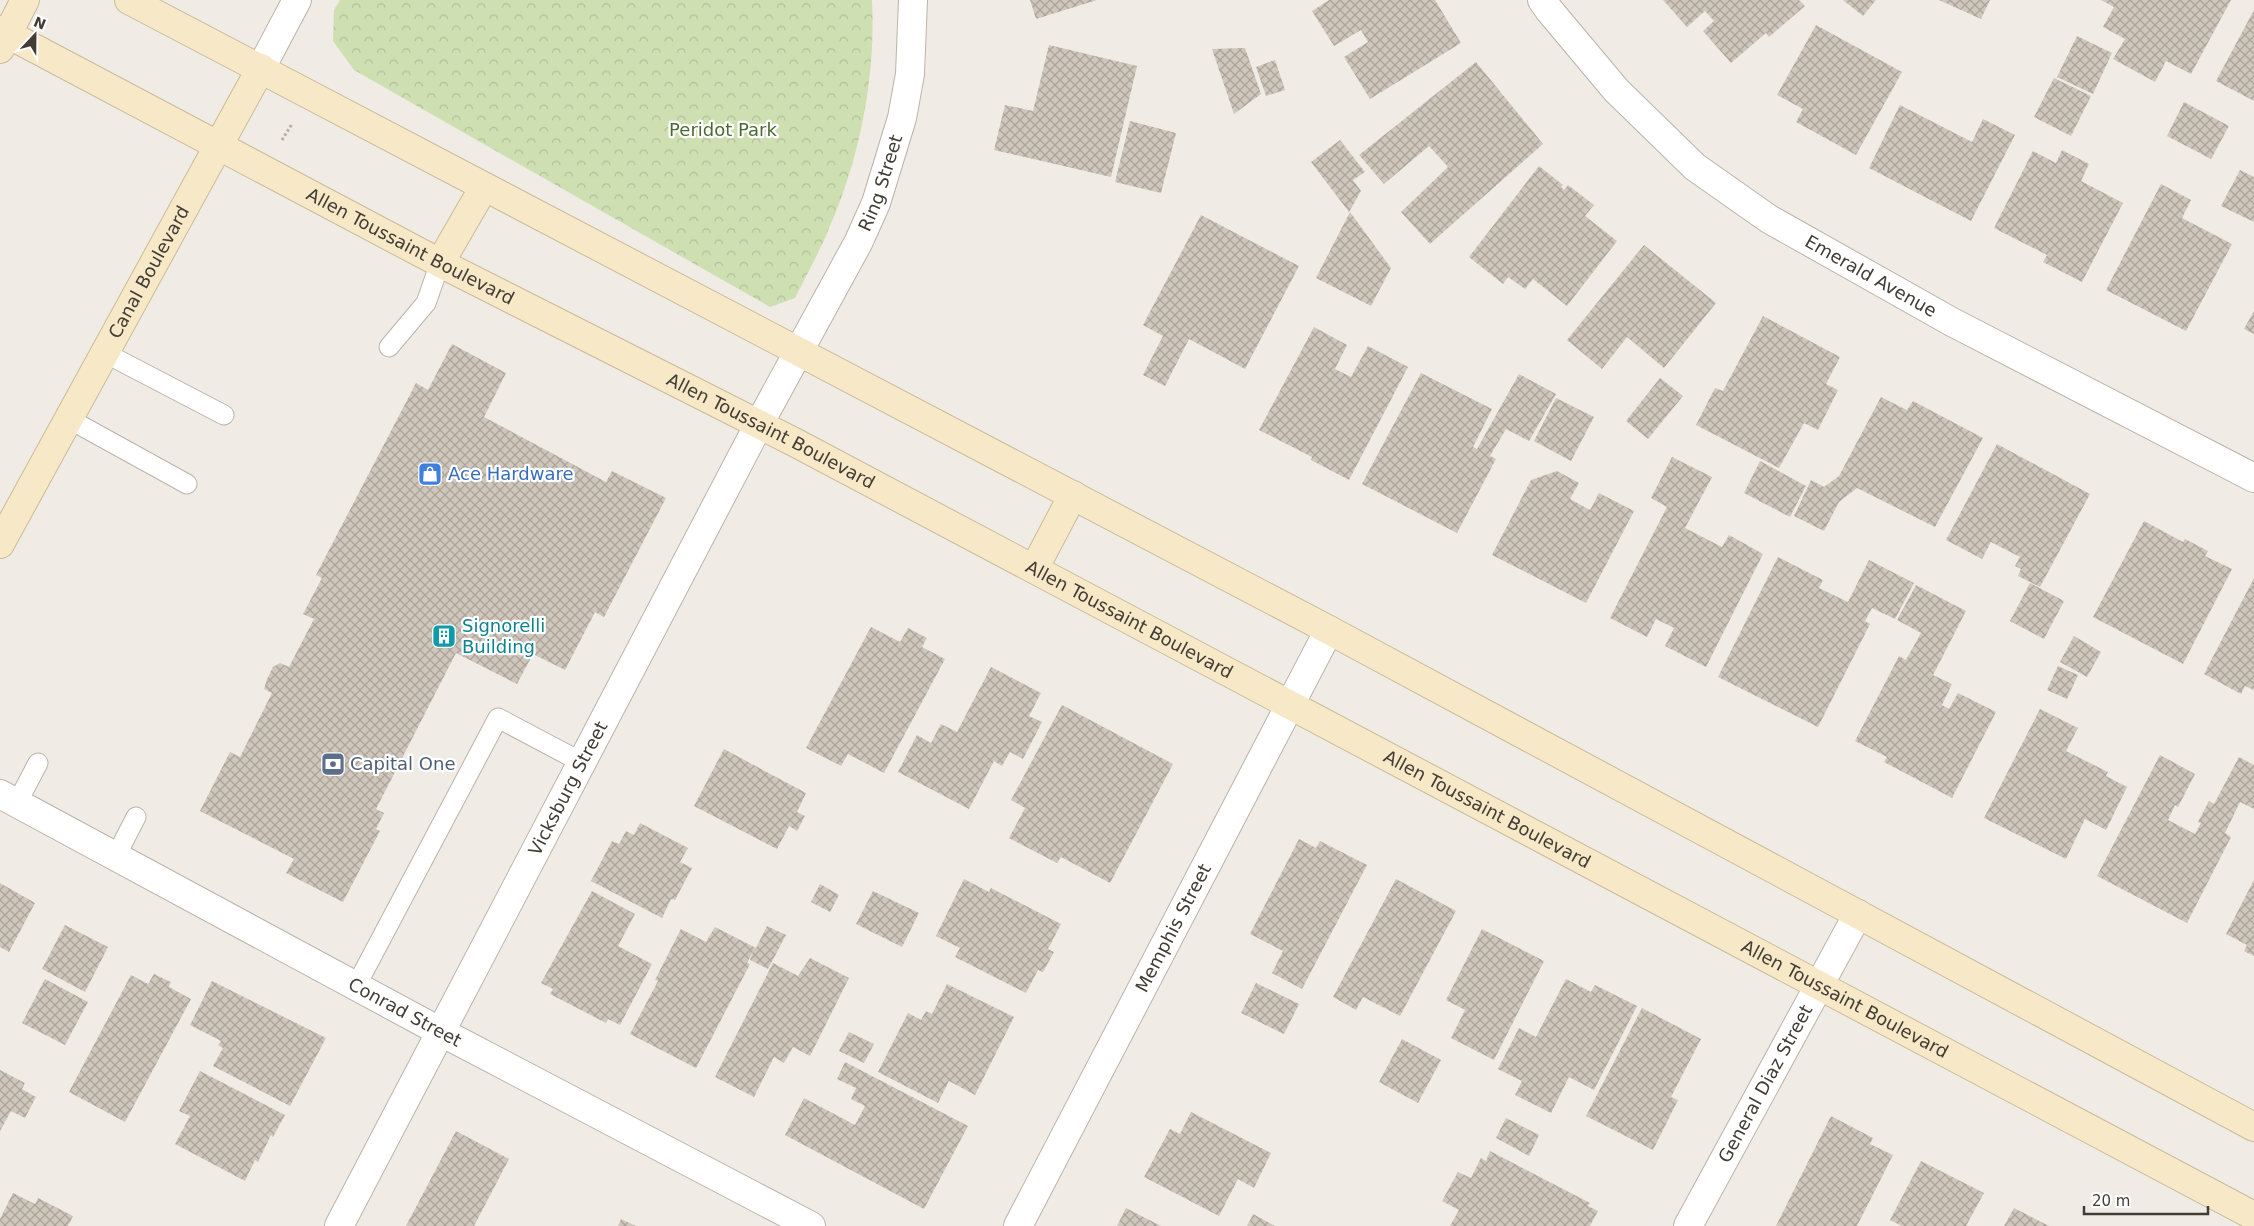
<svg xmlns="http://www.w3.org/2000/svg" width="2254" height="1226" viewBox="0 0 2254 1226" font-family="'DejaVu Sans',sans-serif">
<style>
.park{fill:url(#park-crowns)}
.building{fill:url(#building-cross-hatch)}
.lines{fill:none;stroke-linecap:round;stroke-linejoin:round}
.service-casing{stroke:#bab3a9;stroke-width:21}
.minor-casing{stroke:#bab3a9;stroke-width:30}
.tertiary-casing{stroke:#bab3a9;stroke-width:30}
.secondary-casing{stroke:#cabb99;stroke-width:30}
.path{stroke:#baad9c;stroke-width:3;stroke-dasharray:2.5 2.5;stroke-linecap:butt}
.service{stroke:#fff;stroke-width:19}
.minor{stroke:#fff;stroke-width:28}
.tertiary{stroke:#fff;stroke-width:28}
.secondary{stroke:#f7e9c7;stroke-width:28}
.labels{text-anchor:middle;stroke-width:4.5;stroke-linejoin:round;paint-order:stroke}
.park-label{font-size:18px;fill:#4a6b30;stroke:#fff}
.street-label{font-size:18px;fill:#413c35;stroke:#fff}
.shop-label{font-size:18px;fill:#366cbe;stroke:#fff;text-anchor:start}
.culture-label{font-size:18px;fill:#0d838f;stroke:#fff;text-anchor:start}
.service-label{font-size:18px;fill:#4e5e75;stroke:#fff;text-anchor:start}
</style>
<defs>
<pattern id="park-crowns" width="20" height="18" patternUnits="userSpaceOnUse" patternTransform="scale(1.25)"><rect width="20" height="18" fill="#cedfb2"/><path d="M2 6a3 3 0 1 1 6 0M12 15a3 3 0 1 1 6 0" fill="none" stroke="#b2c09a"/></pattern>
<pattern id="building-cross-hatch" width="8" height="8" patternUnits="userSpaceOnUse" patternTransform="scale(1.25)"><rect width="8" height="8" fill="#d0c7bc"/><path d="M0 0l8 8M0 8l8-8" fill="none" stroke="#aaa39a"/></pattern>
</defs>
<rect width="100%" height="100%" fill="#f0ece5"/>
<!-- park -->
<path class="park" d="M340,0H872C876,76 860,157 830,226C820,251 807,274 795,298L770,307L354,70L333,41L334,10Z"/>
<!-- building -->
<path class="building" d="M1030,0H1097L1036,19Z
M1329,0H1435L1461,43L1370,99L1344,57L1368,42L1361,30L1334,46L1312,11Z
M1663,0H1799L1805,6L1769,37L1766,33L1731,63L1703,31L1714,21L1705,11L1687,27Z
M1843,0H1876L1863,16Z
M1939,0H1990L1981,19Z
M2101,0H2231L2191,74L2166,61L2155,82L2113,59L2125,39L2103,27L2114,7Z
M2254,10V101L2216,81Z
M1816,25L1902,72L1856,155L1796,122L1803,109L1777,95Z
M2077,36L2112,53L2093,94L2057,77Z
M1049,45L1137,66L1111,177L994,150L1005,105L1033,111Z
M1245,48L1261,94L1234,114L1212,49Z
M1275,60L1285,90L1266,96L1256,67Z
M1476,62L1543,144L1430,244L1401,212L1448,167L1429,146L1384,184L1359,155Z
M2054,78L2091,96L2071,136L2034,117Z
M2184,102L2229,126L2211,159L2167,136Z
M1900,105L1972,142L1983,119L2015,135L1971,221L1869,168Z
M1130,121L1176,133L1161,193L1115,182Z
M1340,140L1365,172L1353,180L1361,191L1349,212L1311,162Z
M2062,150L2089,164L2081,181L2123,203L2082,282L2043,262L2047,255L1994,228L2033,151L2056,163Z
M1539,166L1563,185L1561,187L1564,190L1568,185L1594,205L1585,216L1617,241L1567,306L1533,279L1525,289L1508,277L1503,284L1469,257Z
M2240,170L2254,177V222L2221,206Z
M2161,184L2191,200L2182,218L2232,244L2186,331L2106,290Z
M1350,212L1391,268L1371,306L1316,278Z
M1201,215L1299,266L1245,369L1189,339L1165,386L1143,375L1163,336L1143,325Z
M1644,245L1716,303L1664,368L1627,337L1602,369L1567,340Z
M2254,311V334L2244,329Z
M1763,316L1840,357L1826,384L1838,390L1818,430L1804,423L1779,468L1696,425L1715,388L1723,391Z
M1314,327L1347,345L1335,369L1351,377L1368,346L1408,367L1349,480L1311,460L1312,457L1259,430Z
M452,344L506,373L484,417L606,482L612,471L666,498L604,617L595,612L565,670L533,654L517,684L456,653L376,809L384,813L376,829L380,831L343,902L286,873L294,859L200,811L230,752L240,757L272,693L264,689L267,679L273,667L280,663L289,667L314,619L303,614L322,578L316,575L416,383L428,390Z
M1421,373L1492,409L1473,447L1477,449L1519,374L1556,394L1529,441L1506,429L1490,456L1496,459L1457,533L1362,484Z
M1660,378L1683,396L1648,439L1626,421Z
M1881,397L1907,410L1913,401L1983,438L1935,527L1857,488L1839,502L1824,531L1794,516L1811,480L1824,487L1839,476Z
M1556,398L1594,417L1571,461L1534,441Z
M1997,444L2090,494L2040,587L2018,576L2021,569L2015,566L2020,557L1991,542L1982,559L1946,540Z
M1672,457L1712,477L1685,528L1722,547L1729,535L1763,554L1706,667L1665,646L1674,628L1656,619L1647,637L1610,618L1667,507L1651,498Z
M1760,461L1806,486L1790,517L1744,493Z
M1557,471L1579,483L1570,499L1590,510L1599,493L1634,511L1586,603L1492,555L1531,480Z
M2144,521L2183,542L2185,539L2208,551L2205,556L2232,569L2183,664L2093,617Z
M1778,557L1823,580L1819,588L1848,602L1869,560L1914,583L1895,619L1872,608L1865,621L1870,624L1818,727L1718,677Z
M2254,578V690L2245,686L2241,694L2204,674Z
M2030,583L2064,601L2044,639L2010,621Z
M1916,585L1966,611L1933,675L1952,684L1942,705L1949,709L1958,693L1996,712L1952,798L1884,762L1887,757L1855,741L1899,656L1906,660L1921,633L1897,620Z
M871,627L900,642L908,628L927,638L922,647L945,659L884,773L848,754L841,766L806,748Z
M2074,636L2101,652L2087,677L2060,662Z
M2058,666L2078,675L2067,699L2047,690Z
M991,667L1041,693L1029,716L1042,722L1023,759L1010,752L1002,766L994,761L969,809L898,772L917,735L931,743L941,724L957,732Z
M1062,705L1173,764L1110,883L1061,857L1057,863L1009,838L1025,808L1011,800Z
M2040,709L2078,728L2066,751L2108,772L2106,776L2127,787L2106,830L2085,819L2066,859L1984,818Z
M724,749L806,793L797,812L805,816L797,831L789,826L777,849L694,806Z
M2160,755L2195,774L2178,807L2175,805L2168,820L2195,834L2201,823L2198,822L2209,801L2214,804L2239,757L2254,765V809L2240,802L2225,833L2231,837L2187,923L2097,876Z
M640,823L688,848L680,862L692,868L675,900L671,899L662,918L591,881L612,841L619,844L626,831L634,835Z
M1299,839L1316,848L1320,841L1367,865L1302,989L1272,973L1283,951L1250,934Z
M964,879L989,892L991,888L1061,924L1048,949L1054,952L1043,972L1038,970L1026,993L955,957L960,948L936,936Z
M1396,879L1456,911L1400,1016L1363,997L1356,1010L1333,997Z
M2254,880V956L2244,951L2247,945L2226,934Z
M0,883L35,903L9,952L0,947Z
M820,884L839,895L830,912L811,902Z
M592,891L635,914L618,946L652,964L620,1025L608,1019L606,1023L550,994L553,989L541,983Z
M873,891L919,913L902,947L856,924Z
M65,925L108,947L85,992L42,969Z
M767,926L786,935L768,969L750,960L753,952L747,963L750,964L696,1068L630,1034L658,981L655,980L681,929L706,942L715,927L756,948Z
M1482,929L1544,961L1494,1060L1451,1038L1465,1010L1446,1000Z
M810,958L849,978L810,1056L793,1047L784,1063L774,1057L754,1097L715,1077L773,963L798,976Z
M154,974L171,982L169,987L191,999L125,1122L69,1092L131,975L148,984Z
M45,979L88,1002L65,1045L22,1023Z
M1566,979L1591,992L1595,985L1637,1006L1594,1090L1569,1077L1551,1113L1515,1095L1522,1081L1498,1069L1519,1028L1536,1037Z
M212,981L326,1038L290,1106L213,1066L223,1048L218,1045L221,1041L190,1025Z
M1256,983L1299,1004L1284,1034L1241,1013Z
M947,984L1014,1017L975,1095L949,1081L938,1103L878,1072L908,1013L921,1020L926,1011L932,1014Z
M1642,1008L1701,1039L1671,1097L1678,1100L1653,1150L1586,1116Z
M849,1032L874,1044L864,1063L839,1051Z
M1402,1039L1441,1060L1418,1103L1379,1082Z
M845,1062L968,1126L924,1209L785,1135L804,1098L855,1125L865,1106L851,1099L856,1088L837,1079Z
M0,1070L25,1083L22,1089L36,1097L25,1118L11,1111L0,1131Z
M200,1071L285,1115L273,1137L271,1135L258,1162L255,1160L245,1181L175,1144L190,1116L179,1111Z
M1191,1112L1271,1153L1254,1188L1238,1179L1219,1216L1144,1177L1170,1129L1180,1134Z
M1831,1116L1873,1138L1870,1144L1893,1155L1857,1226H1776Z
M1506,1118L1539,1135L1529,1156L1496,1138Z
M456,1131L509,1159L474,1226H406Z
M1490,1151L1590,1203L1588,1206L1598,1211L1590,1226H1450L1459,1210L1442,1201L1458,1172L1471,1178L1481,1158L1486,1161Z
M1921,1161L1984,1193L1966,1226H1902L1890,1220Z
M13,1193L35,1204L38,1198L73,1216L68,1226H0V1219Z
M1126,1208L1161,1226H1117Z
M2014,1208L2049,1226H2004Z
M1253,1214L1275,1226H1247Z
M621,1219L636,1226H618Z"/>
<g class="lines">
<!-- service casing -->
<g class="service-casing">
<path id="service" d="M389,347L426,303L440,263
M105,353L224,415
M69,419L187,484
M17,803L38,763
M116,856L136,817
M356,986L498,718L583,763"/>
</g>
<!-- minor casing -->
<g class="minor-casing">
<g id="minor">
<path id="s1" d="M1542,0L1549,10L1616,90L1695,167L1769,219L1952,322L2254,478"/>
<path id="s2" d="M0,794L441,1032L811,1226"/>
<path id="s3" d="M339,1226L759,424L858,243L876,203L902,118L910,74L913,0"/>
<path id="s4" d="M1018,1226L1329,630"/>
<path id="s5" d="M1688,1226L1858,914"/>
</g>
</g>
<!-- tertiary casing -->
<g class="tertiary-casing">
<path id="tertiary" d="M261,68L297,0"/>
</g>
<!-- secondary casing -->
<g class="secondary-casing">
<g id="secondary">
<path d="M129,0L1329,630L2254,1127"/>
<path id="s6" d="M0,30L440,263L796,443L2254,1216"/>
<path d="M0,49L25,0"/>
<path d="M440,263L484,187"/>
<path id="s7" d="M0,544L261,68"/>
<path d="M1034,569L1073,495"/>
</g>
</g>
<!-- path -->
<path class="path" d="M282,140L292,124"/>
<!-- service -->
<use href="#service" class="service"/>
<!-- minor -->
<use href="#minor" class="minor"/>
<!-- tertiary -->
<use href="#tertiary" class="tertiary"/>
<!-- secondary -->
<use href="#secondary" class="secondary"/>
</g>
<!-- icons -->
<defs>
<g id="shop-square" transform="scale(1.25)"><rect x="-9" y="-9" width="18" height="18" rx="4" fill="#3f7fe0" stroke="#fff"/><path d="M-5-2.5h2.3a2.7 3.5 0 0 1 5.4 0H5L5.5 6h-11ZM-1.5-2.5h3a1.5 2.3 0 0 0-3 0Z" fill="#fff"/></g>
<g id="building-square" transform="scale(1.25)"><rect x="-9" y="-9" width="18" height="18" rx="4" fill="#0f9aa8" stroke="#fff"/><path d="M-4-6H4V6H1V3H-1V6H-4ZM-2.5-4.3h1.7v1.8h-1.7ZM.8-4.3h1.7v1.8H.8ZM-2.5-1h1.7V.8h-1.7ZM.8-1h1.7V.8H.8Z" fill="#fff"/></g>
<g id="bank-square" transform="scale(1.25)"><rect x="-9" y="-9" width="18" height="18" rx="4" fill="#5c6f8a" stroke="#fff"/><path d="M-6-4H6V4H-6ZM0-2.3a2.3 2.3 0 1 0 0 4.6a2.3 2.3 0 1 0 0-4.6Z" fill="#fff"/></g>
</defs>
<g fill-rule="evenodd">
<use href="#shop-square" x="430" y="474"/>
<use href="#building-square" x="444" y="636"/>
<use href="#bank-square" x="333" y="764"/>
</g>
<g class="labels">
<!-- park labels -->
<g class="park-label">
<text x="723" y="136">Peridot Park</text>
</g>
<!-- street labels -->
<g class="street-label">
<text dy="6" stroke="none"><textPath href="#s3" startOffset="1176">Ring Street</textPath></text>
<text dy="6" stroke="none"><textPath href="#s6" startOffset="464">Allen Toussaint Boulevard</textPath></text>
<text dy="6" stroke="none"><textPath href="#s7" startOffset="310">Canal Boulevard</textPath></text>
<text dy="6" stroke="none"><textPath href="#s1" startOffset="434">Emerald Avenue</textPath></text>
<text dy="6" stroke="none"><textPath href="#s6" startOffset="869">Allen Toussaint Boulevard</textPath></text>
<text dy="6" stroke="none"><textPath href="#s6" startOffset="1274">Allen Toussaint Boulevard</textPath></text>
<text dy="6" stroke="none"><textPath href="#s3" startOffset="494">Vicksburg Street</textPath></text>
<text dy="6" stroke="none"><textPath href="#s6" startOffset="1679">Allen Toussaint Boulevard</textPath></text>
<text dy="6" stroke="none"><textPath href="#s4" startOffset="336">Memphis Street</textPath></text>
<text dy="6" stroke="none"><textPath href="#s6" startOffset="2084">Allen Toussaint Boulevard</textPath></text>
<text dy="6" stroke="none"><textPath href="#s2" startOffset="460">Conrad Street</textPath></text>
<text dy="6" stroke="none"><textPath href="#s5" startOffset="162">General Diaz Street</textPath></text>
</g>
<!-- shop labels -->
<g class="shop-label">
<text x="448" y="480">Ace Hardware</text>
</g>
<!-- culture labels -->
<g class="culture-label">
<text x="462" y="632">Signorelli<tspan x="462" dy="21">Building</tspan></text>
</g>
<!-- service labels -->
<g class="service-label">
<text x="350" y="770">Capital One</text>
</g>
</g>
<!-- north arrow -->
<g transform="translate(35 35) rotate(22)" stroke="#ffffff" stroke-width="4" paint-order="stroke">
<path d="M0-4L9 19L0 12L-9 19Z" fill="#413c35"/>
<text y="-8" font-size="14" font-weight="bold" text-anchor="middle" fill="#413c35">N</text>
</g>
<!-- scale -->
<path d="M2084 1206v8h124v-8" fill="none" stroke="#413c35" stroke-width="2.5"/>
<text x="2092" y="1206" font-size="15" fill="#413c35" stroke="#ffffff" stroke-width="4" paint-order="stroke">20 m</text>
</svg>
